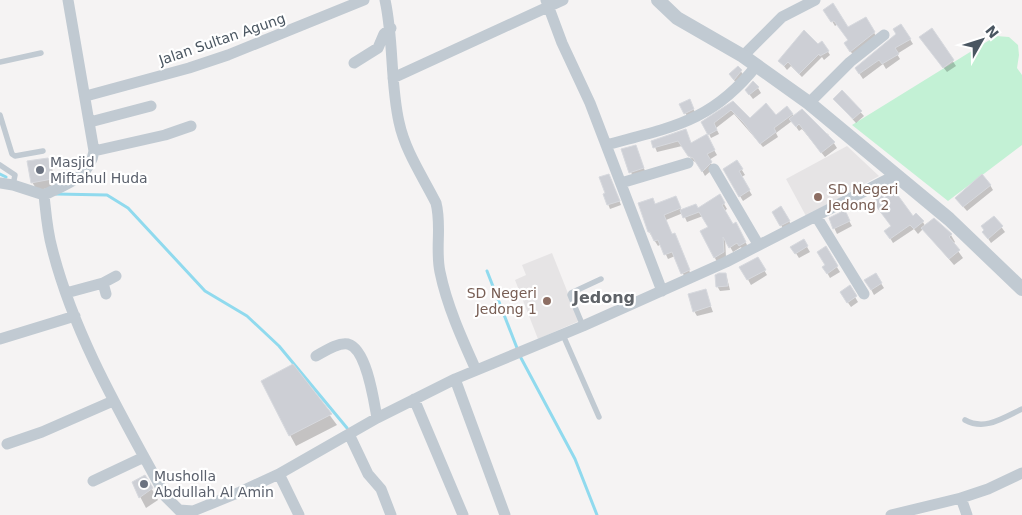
<svg xmlns="http://www.w3.org/2000/svg" width="1022" height="515" viewBox="0 0 1022 515" font-family="'DejaVu Sans',sans-serif">
<style>
.education{fill:#e6e4e5}
.green{fill:#c3f1d5}
.shadow{fill:#0003}
.lines{fill:none;stroke-linecap:round;stroke-linejoin:round}
.stream{stroke:#90daee;stroke-width:3}
.building{fill:#cdcfd5;stroke:#d7d9de}
.service{stroke:#c1cad2;stroke-width:5.5}
.minor{stroke:#c1cad2;stroke-width:11}
.tertiary{stroke:#c1cad2;stroke-width:14}
.worship-dot{fill:#6b7280;stroke:#fff;stroke-width:2}
.education-dot{fill:#8d6e63;stroke:#fff;stroke-width:2}
.labels{text-anchor:middle;stroke-width:4.5;stroke-linejoin:round;paint-order:stroke}
.street-label{font-size:14px;fill:#4a5661;stroke:#fff}
.worship-label{font-size:14px;fill:#5b616d;stroke:#fff;text-anchor:start}
.education-label{font-size:14px;fill:#785e54;stroke:#fff;text-anchor:start}
.quarter-label{font-size:16px;font-weight:bold;fill:#5f6368;stroke:#fff}
</style>
<rect width="100%" height="100%" fill="#f5f3f3"/>
<!-- education -->
<path class="education" d="M847,146L879,176L806,216L786,179Z
M552,253L579,321L538,339L515,280L526,275L522,265Z"/>
<!-- green -->
<path class="green" d="M996,36L1009,37L1018,45L1019,55L1017,68L1022,75V145L948,201L852,125Z"/>
<!-- shadow -->
<path class="shadow" d="M825,10L847,29L866,18L877,38L854,56L848,48L849,41L838,24L835,26Z
M901,25L913,44L897,54L900,59L886,69L883,64L863,79L859,73L897,34Z
M932,30L956,66L947,72L924,43Z
M822,42L830,55L824,60L822,57L802,77L791,66L787,70L780,61Z
M738,67L744,76L737,84L730,75Z
M758,88L761,93L753,99L746,90Z
M842,92L864,116L856,123L834,99Z
M689,101L696,114L688,118L681,105Z
M733,103L750,119L792,114L828,134L837,148L825,157L802,129L799,131L792,121L776,133L778,137L763,147L734,114L716,128L719,134L711,138L703,122Z
M685,131L691,144L706,136L717,155L709,160L714,168L705,176L698,163L693,161L682,146L657,152L655,147Z
M638,151L646,174L633,177L631,172Z
M48,159L52,167L56,187L37,190L32,182Z
M737,162L745,175L741,177L752,195L743,201L724,170Z
M611,179L621,205L610,209L604,194H607Z
M990,185L993,190L967,211L960,203Z
M719,195L727,209L724,211L733,226L739,229L748,247L743,251L741,247L733,252L725,238L726,257L717,262L702,232L710,227L703,216L687,222L683,213L666,220L672,235L677,240L691,275L685,278L675,256L668,259L661,244L658,246L649,232L655,205L676,197L682,211L698,209Z
M874,202L913,217L923,222L925,226L951,235L955,242L953,244L963,258L954,265L923,229L918,234L914,229L893,243L886,231L892,227Z
M781,208L792,226L784,230L773,212Z
M844,212L852,226L837,234L830,219Z
M994,217L1005,232L991,243L987,237Z
M803,240L810,252L799,258L792,247Z
M825,248L840,272L830,278L824,267L826,266Z
M757,258L767,275L751,285L741,267Z
M726,274L730,290L720,291L717,286Z
M875,274L884,288L874,295L866,280Z
M849,287L858,302L851,307L844,297Z
M705,291L713,312L697,316L694,311Z
M293,366L337,425L296,446L290,435Z
M145,477L158,500L146,508L133,483Z"/>
<g class="lines">
<!-- stream -->
<path class="stream" d="M0,174L6,177
M56,194L107,195L128,208L205,291L247,316L279,346L347,428
M487,271L517,348
M521,358L575,459L597,515"/>
</g>
<!-- building -->
<path class="building" d="M833,3L848,27L866,17L875,32L850,52L844,43L848,40L834,21L831,22L823,10Z
M901,24L911,39L895,48L899,54L882,64L879,60L859,74L855,68L896,34L893,29Z
M932,28L954,60L943,68L919,37Z
M804,30L818,44L822,41L829,51L820,56L819,54L799,74L788,62L784,66L778,61Z
M738,66L742,70L734,80L729,74Z
M753,81L759,87L749,95L745,90Z
M842,90L862,111L853,119L833,99Z
M690,99L694,109L684,114L679,104Z
M733,101L750,118L766,103L776,115L787,106L793,114L774,128L776,132L760,144L743,122L731,110L714,123L717,130L708,135L701,122Z
M802,109L835,142L821,153L799,124L796,127L789,119Z
M686,129L691,143L707,134L715,150L707,154L712,162L702,172L693,158L688,156L678,141L653,148L651,141Z
M636,145L644,168L629,173L621,149Z
M48,158L52,179L31,183L27,161Z
M737,160L743,169L739,171L750,190L739,197L723,169Z
M609,174L620,201L607,205L603,194L605,193L599,177Z
M982,174L991,185L963,207L955,198Z
M894,190L913,216L916,213L924,221L914,229L910,225L890,239L884,231L891,226L873,202L882,195L884,198Z
M720,194L725,203L722,205L733,224L736,222L746,242L739,246L737,243L729,248L723,237L724,252L714,258L700,231L708,227L699,212L683,218L680,210L696,204L698,208Z
M676,196L681,208L664,215L672,234L675,233L690,270L681,274L672,252L664,255L658,240L654,241L650,232H648L638,203L653,198L655,204Z
M781,206L790,221L780,226L772,212Z
M845,210L850,221L833,229L829,218Z
M994,216L1003,226L988,239L982,232L984,230L981,226Z
M934,218L952,234L949,237L960,250L949,259L921,228Z
M804,239L808,246L795,254L790,247Z
M826,246L838,266L827,274L822,267L825,265L817,252Z
M758,257L766,270L747,280L739,267Z
M719,273H726L728,286L716,287L715,275Z
M876,273L882,283L871,290L864,280Z
M850,285L857,296L847,303L840,292Z
M706,289L711,306L693,312L688,294Z
M293,364L332,414L289,436L261,381Z
M145,475L153,488L139,498L132,482Z"/>
<g class="lines">
<!-- service -->
<path class="service" d="M0,62L41,53
M0,115L12,154L15,156L43,151
M0,165L15,175L13,185
M583,326L570,295L571,293L601,279
M563,335L599,417
M965,420C985,431 1003,418 1022,409"/>
<!-- minor -->
<path class="minor" d="M385,0C394,41 390,82 399,122C405,151 423,177 436,203C442,226 435,249 440,272C447,306 462,339 476,370
M546,0L562,43L590,103L662,291
M743,56L782,17L815,0
M354,63L378,48L384,34L391,28
M393,78L563,0
M86,96L189,68L228,55L364,0
M809,103L850,62L884,35
M90,122L151,106
M606,145C672,127 712,122 757,65
M94,151L165,135L191,126
M714,169L758,244
M0,183L13,185L44,195C46,213 47,230 52,248C74,336 123,418 166,497L179,510L193,511L240,492L279,474L377,418L455,379L583,326L726,262L896,175
M621,183L688,163
M44,195C66,184 90,178 94,151L68,0
M816,216L864,294
M103,283L116,276
M66,293L103,283L106,294
M0,339L75,316
M316,356C325,351 338,342 348,344C367,349 374,402 377,418
M455,379L505,515
M414,399L463,515
M349,434L368,474L381,489L391,515
M7,444L42,432L113,401
M279,474L299,515
M93,481L144,457
M961,498L967,515
M891,515L961,498L988,489L1022,473"/>
<!-- tertiary -->
<path class="tertiary" d="M658,0L677,18L743,56L809,103L949,219L1022,289"/>
</g>
<!-- markers -->
<g class="worship-dot">
<circle cx="40" cy="170" r="5"/>
<circle cx="144" cy="484" r="5"/>
</g>
<g class="education-dot">
<circle cx="818" cy="197" r="5"/>
<circle cx="547" cy="301" r="5"/>
</g>
<g class="labels">
<!-- street labels -->
<g class="street-label">
<text transform="translate(222 39) rotate(-19)" y="5">Jalan Sultan Agung</text>
</g>
<!-- worship labels -->
<g class="worship-label">
<text x="50" y="167">Masjid<tspan x="50" dy="16">Miftahul Huda</tspan></text>
<text x="154" y="481">Musholla<tspan x="154" dy="16">Abdullah Al Amin</tspan></text>
</g>
<!-- education labels -->
<g class="education-label">
<text x="828" y="194">SD Negeri<tspan x="828" dy="16">Jedong 2</tspan></text>
<text x="537" y="298" text-anchor="end">SD Negeri<tspan x="537" dy="16">Jedong 1</tspan></text>
</g>
<!-- quarter labels -->
<g class="quarter-label">
<text x="604" y="303">Jedong</text>
</g>
</g>
<!-- north arrow -->
<g transform="translate(982 40) rotate(51)" stroke="#ffffff" stroke-width="4" paint-order="stroke">
<path d="M0-4L9 19L0 12L-9 19Z" fill="#4a5661"/>
<text y="-8" font-size="14" font-weight="bold" text-anchor="middle" fill="#4a5661">N</text>
</g>
</svg>
